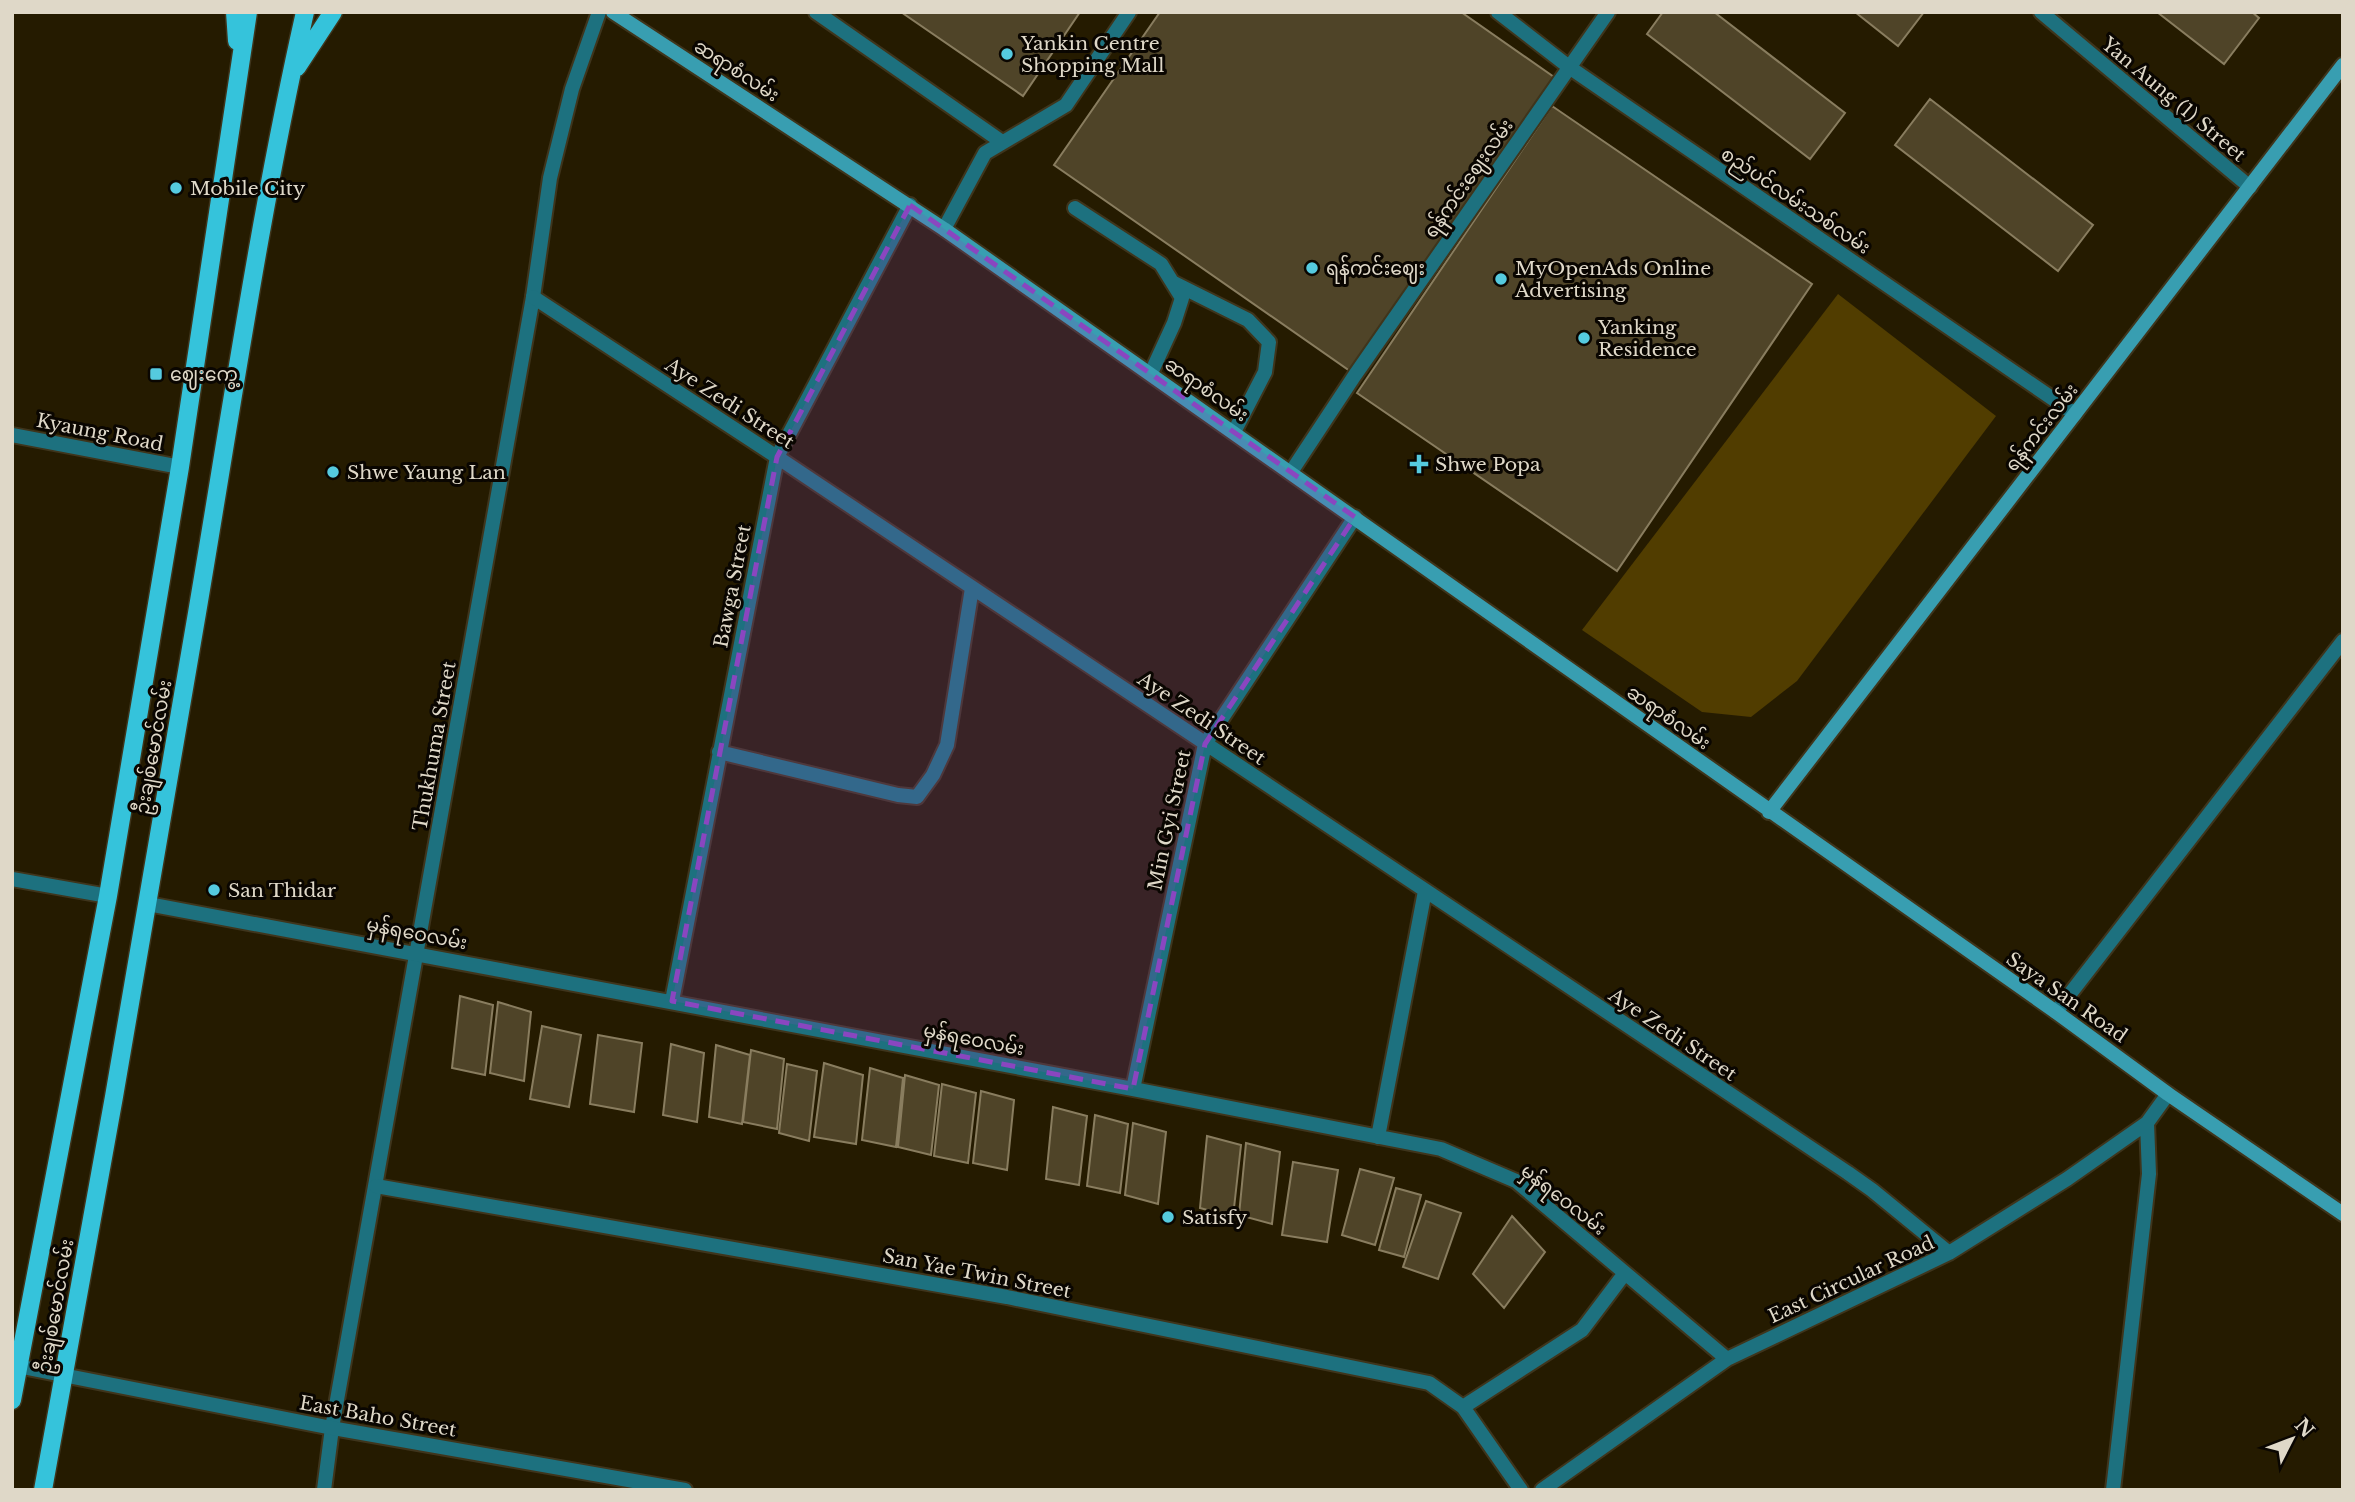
<svg xmlns="http://www.w3.org/2000/svg" width="2355" height="1502" viewBox="0 0 2355 1502" font-family="'Libre Baskerville','Noto Sans Myanmar',serif">
<style>
.green{fill:#513d00}
.building{fill:#4f4428;stroke:#897d5f;stroke-width:2}
.lines{fill:none;stroke-linecap:round;stroke-linejoin:round}
.service-casing{stroke:#3f351c;stroke-width:18}
.minor-casing{stroke:#3f351c;stroke-width:18}
.secondary-casing{stroke:#3f351c;stroke-width:18}
.primary-casing{stroke:#3f351c;stroke-width:21}
.service{stroke:#1d717f;stroke-width:14}
.minor{stroke:#1d717f;stroke-width:14}
.secondary{stroke:#389eb1;stroke-width:14}
.primary{stroke:#35c3db;stroke-width:18}
.marked{fill:#8a46c0;fill-opacity:0.2;stroke:#8a46c0;stroke-width:5;stroke-dasharray:14 9;stroke-linejoin:round}
.poi-dot{fill:#55cadf;stroke:#0a0601;stroke-width:2.5}
.labels{text-anchor:middle;stroke-width:6;stroke-linejoin:round;paint-order:stroke}
.poi-label{font-size:19px;fill:#dfd8c8;stroke:#0a0601;text-anchor:start}
.street-label{font-size:19px;fill:#dfd8c8;stroke:#0a0601}
</style>
<rect width="100%" height="100%" fill="#251b00"/>
<!-- green -->
<path class="green" d="M1838,294L1996,416L1797,681L1751,717L1702,712L1582,630Z"/>
<!-- building -->
<path class="building" d="M901,12H1080L1023,96Z
M1160,12H1461L1554,77L1350,371L1054,165Z
M1663,12H1714L1845,113L1810,159L1647,34Z
M1855,12H1924L1898,46Z
M2157,12H2252L2259,18L2224,64Z
M1930,99L2093,225L2058,271L1895,145Z
M1552,106L1812,284L1617,571L1357,393Z
M460,996L493,1005L485,1075L452,1068Z
M498,1002L531,1012L524,1081L490,1073Z
M542,1026L581,1035L569,1107L530,1099Z
M598,1035L642,1043L634,1112L590,1104Z
M671,1044L704,1053L697,1122L663,1115Z
M716,1045L750,1055L742,1124L709,1117Z
M751,1050L784,1059L777,1129L743,1122Z
M824,1063L863,1075L856,1144L814,1137Z
M787,1064L817,1071L809,1141L779,1133Z
M870,1068L903,1078L896,1147L862,1140Z
M905,1075L939,1085L931,1155L898,1147Z
M942,1084L976,1093L968,1163L934,1156Z
M981,1091L1014,1100L1007,1170L973,1163Z
M1053,1107L1087,1116L1079,1185L1046,1179Z
M1095,1115L1128,1124L1120,1193L1087,1186Z
M1133,1123L1166,1132L1158,1204L1125,1195Z
M1207,1136L1241,1145L1233,1217L1200,1208Z
M1246,1143L1280,1152L1272,1224L1239,1215Z
M1293,1162L1338,1170L1327,1242L1282,1235Z
M1360,1169L1394,1178L1375,1245L1342,1235Z
M1396,1188L1421,1195L1404,1257L1379,1250Z
M1426,1201L1461,1213L1438,1279L1403,1267Z
M1512,1216L1545,1252L1504,1308L1473,1274Z"/>
<g class="lines">
<!-- service casing -->
<g class="service-casing">
<path id="service" d="M816,12L1002,142
M1075,208L1161,264L1182,298L1174,323L1151,373
M944,229L985,153L1066,105L1129,12
M1174,283L1248,320L1269,342L1265,372L1234,432
M2056,1012L2343,641
M324,1490L332,1428L533,297L550,178L572,89L599,12"/>
</g>
<!-- minor casing -->
<g class="minor-casing">
<path id="minor" d="M1498,12L1569,67L2075,414
M2041,12L2250,187
M533,297L777,457L1848,1173L1872,1190L1949,1253
M12,435L180,467
M1291,472L1355,375L1608,12
M719,752L898,795L917,797L933,775L947,745L972,588
M12,879L108,896
M148,904L1133,1089L1441,1149L1516,1181L1727,1359
M672,1001L777,457L910,205
M1133,1089L1205,744L1355,517
M1378,1137L1425,891
M376,1186L1007,1297L1429,1383L1463,1407L1521,1490
M12,1365L332,1428L685,1490
M1463,1407L1582,1330L1625,1273
M1542,1490L1727,1359L1949,1253L2067,1179L2147,1123L2168,1094
M2113,1490L2149,1174L2147,1123"/>
</g>
<!-- secondary casing -->
<g class="secondary-casing">
<path id="secondary" d="M613,12L944,229L2056,1012L2168,1094L2343,1214
M1769,812L2343,65"/>
</g>
<!-- primary casing -->
<g class="primary-casing">
<path id="primary" d="M235,12L237,41
M297,67L333,12
M12,1400L108,896L180,467L248,12
M43,1490C97,1198 148,906 197,613C231,413 260,211 305,12"/>
</g>
<!-- service -->
<use href="#service" class="service"/>
<!-- minor -->
<use href="#minor" class="minor"/>
<!-- secondary -->
<use href="#secondary" class="secondary"/>
<!-- primary -->
<use href="#primary" class="primary"/>
</g>
<!-- marked area -->
<path class="marked" d="M910,205L1355,517L1205,744L1133,1089L672,1001L777,457Z"/>
<!-- markers -->
<g class="poi-dot">
<circle cx="1007" cy="54" r="7"/>
<circle cx="176" cy="188" r="7"/>
<circle cx="1312" cy="268" r="7"/>
<circle cx="1501" cy="279" r="7"/>
<circle cx="1584" cy="338" r="7"/>
<rect x="149" y="367" width="14" height="14" rx="3.5"/>
<path d="M1415.5 453.5h7v7h7v7h-7v7h-7v-7h-7v-7h7z"/>
<circle cx="333" cy="472" r="7"/>
<circle cx="214" cy="890" r="7"/>
<circle cx="1168" cy="1217" r="7"/>
</g>
<g class="labels">
<!-- poi labels -->
<g class="poi-label">
<text x="1021" y="50">Yankin Centre<tspan x="1021" dy="22">Shopping Mall</tspan></text>
<text x="190" y="195">Mobile City</text>
<text x="1326" y="275">ရန်ကင်းဈေး</text>
<text x="1515" y="275">MyOpenAds Online<tspan x="1515" dy="22">Advertising</tspan></text>
<text x="1598" y="334">Yanking<tspan x="1598" dy="22">Residence</tspan></text>
<text x="170" y="381">ဈေးကွေ့</text>
<text x="1435" y="471">Shwe Popa</text>
<text x="347" y="479">Shwe Yaung Lan</text>
<text x="228" y="897">San Thidar</text>
<text x="1182" y="1224">Satisfy</text>
</g>
<!-- street labels -->
<g class="street-label">
<text transform="translate(737 70) rotate(33)" y="7">ဆရာစံလမ်း</text>
<text transform="translate(2174 99) rotate(40)" y="7">Yan Aung (1) Street</text>
<text transform="translate(1468 178) rotate(-55)" y="7">ရန်ကင်းဈေးလမ်း</text>
<text transform="translate(1796 200) rotate(34)" y="7">စည်ပင်လမ်းသစ်လမ်း</text>
<text transform="translate(1207 389) rotate(35)" y="7">ဆရာစံလမ်း</text>
<text transform="translate(730 403) rotate(33)" y="7">Aye Zedi Street</text>
<text transform="translate(2041 427) rotate(-52)" y="7">ရန်ကင်းလမ်း</text>
<text transform="translate(100 432) rotate(11)" y="7">Kyaung Road</text>
<text transform="translate(732 586) rotate(-79)" y="7">Bawga Street</text>
<text transform="translate(1669 717) rotate(35)" y="7">ဆရာစံလမ်း</text>
<text transform="translate(1202 718) rotate(34)" y="7">Aye Zedi Street</text>
<text transform="translate(434 746) rotate(-80)" y="7">Thukhuma Street</text>
<text transform="translate(153 747) rotate(-80)" y="7">ဦးချစ်မောင်လမ်း</text>
<text transform="translate(1169 820) rotate(-78)" y="7">Min Gyi Street</text>
<text transform="translate(417 933) rotate(11)" y="7">မှန်ရဝေလမ်း</text>
<text transform="translate(2067 997) rotate(35)" y="7">Saya San Road</text>
<text transform="translate(1673 1034) rotate(34)" y="7">Aye Zedi Street</text>
<text transform="translate(974 1039) rotate(11)" y="7">မှန်ရဝေလမ်း</text>
<text transform="translate(1564 1199) rotate(38)" y="7">မှန်ရဝေလမ်း</text>
<text transform="translate(977 1273) rotate(11)" y="7">San Yae Twin Street</text>
<text transform="translate(1851 1279) rotate(-25)" y="7">East Circular Road</text>
<text transform="translate(55 1306) rotate(-80)" y="7">ဦးချစ်မောင်လမ်း</text>
<text transform="translate(378 1416) rotate(10)" y="7">East Baho Street</text>
</g>
</g>
<!-- border -->
<rect width="2355" height="1502" fill="none" stroke="#dfd8c8" stroke-width="28"/>
<!-- north arrow -->
<g transform="translate(2292 1439) rotate(48)" stroke="#0a0601" stroke-width="5" paint-order="stroke">
<path d="M0-5L12 26L0 18L-12 26Z" fill="#dfd8c8"/>
<text y="-10" font-size="19" font-weight="bold" text-anchor="middle" fill="#dfd8c8">N</text>
</g>
</svg>
